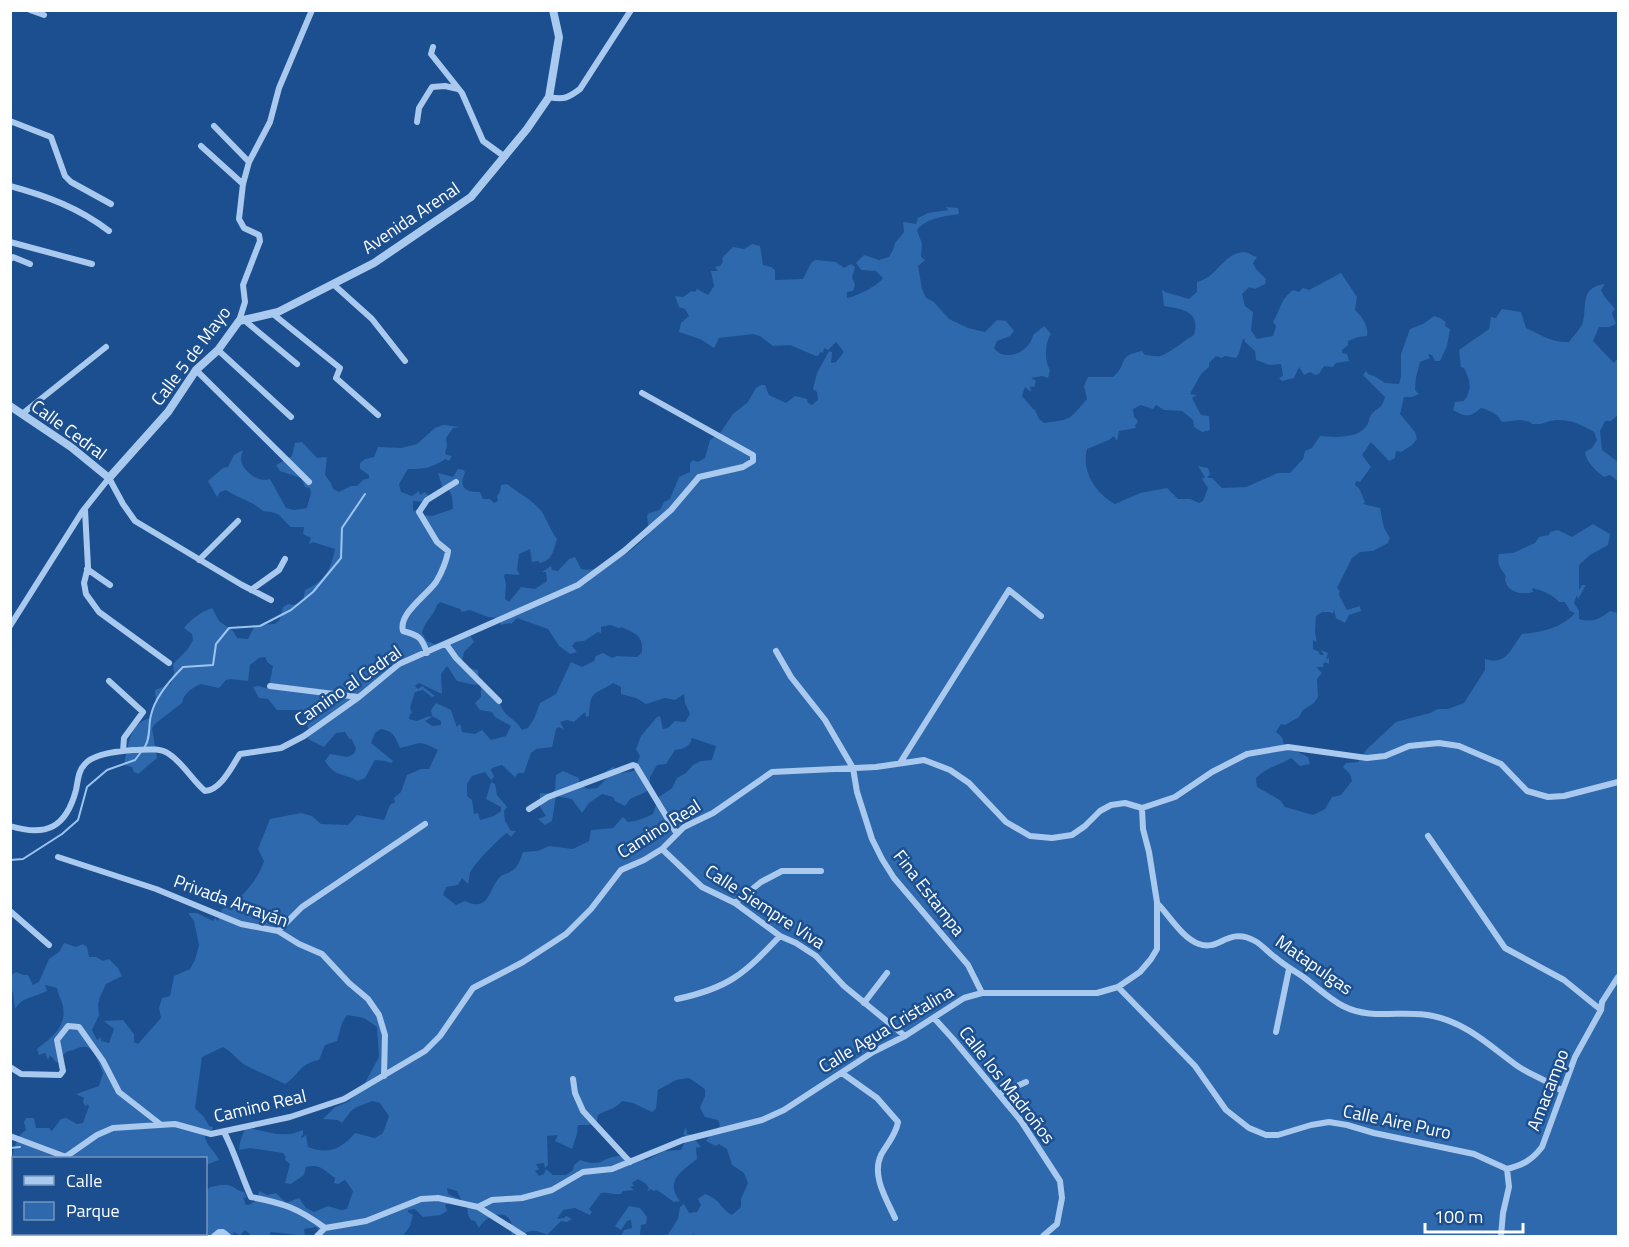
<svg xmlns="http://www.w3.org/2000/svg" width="1629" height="1247" viewBox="0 0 1629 1247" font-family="'Titillium Web',sans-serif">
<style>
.green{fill:#2e69ad;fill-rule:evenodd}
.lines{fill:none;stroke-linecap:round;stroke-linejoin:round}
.stream{stroke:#9cc4f0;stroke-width:2}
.minor{stroke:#a9c9ee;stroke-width:6}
.tertiary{stroke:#a9c9ee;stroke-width:8}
.labels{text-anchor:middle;stroke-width:5;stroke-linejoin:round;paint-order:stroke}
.street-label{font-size:18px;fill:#fff;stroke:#1b4f8f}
</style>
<rect width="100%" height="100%" fill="#1b4f8f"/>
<!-- green -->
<path class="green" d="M945,207L958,208L959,214C945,216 926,218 917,230L922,244L921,257L925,260L918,266L922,289L926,298L934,302L949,319L968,328L985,332L997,320L1006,321L1014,331L1010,336L997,341L994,348C1005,363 1030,352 1033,335L1044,326L1051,334C1045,342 1044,361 1050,370L1048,378L1042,376L1031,378L1036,381L1034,387L1030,386L1031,392L1025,387L1022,396L1033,409L1035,410L1039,419L1044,423C1074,419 1068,420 1087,399L1084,386L1088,377H1113C1130,362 1115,357 1142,351L1145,355C1150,355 1156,357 1160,356C1167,355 1186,339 1194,335C1201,311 1182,309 1164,306L1162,289L1165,292L1189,299L1197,292V282C1217,278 1223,253 1244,252C1249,252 1252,256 1257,257L1253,263L1256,269L1266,279L1265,284L1255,289L1249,287L1242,294L1245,306L1253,312L1251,330L1257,339L1273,336L1276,326L1273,322C1281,309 1280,300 1293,290L1299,292L1303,288L1309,290L1341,273L1357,297L1355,310C1362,317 1369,326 1367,336L1358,337L1348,341V345L1342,350V353L1347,354L1349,361L1336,363L1333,367L1324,366L1319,374L1315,375L1310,372L1304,375L1299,367L1294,378L1282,381L1279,378L1283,376L1281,364L1270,365L1256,360L1255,351L1245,342L1244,338C1240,344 1241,353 1236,358L1225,356L1222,358L1216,356L1209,363V367L1201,374L1190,394L1197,395L1192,398L1201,415L1209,416L1210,430L1202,432L1194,427L1193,420L1182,411L1164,410L1156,405L1153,409L1141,405L1133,409L1134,417L1138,421L1135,426L1136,428L1119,431L1117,441L1114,436L1109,440L1087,449C1081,471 1096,494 1115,504L1140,493L1167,488L1178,499H1190L1199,503L1203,501L1208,488L1202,479L1205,477L1198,466L1208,468L1210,474L1207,478H1212L1222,488L1246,487L1278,473H1290L1303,459L1305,451L1312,448L1320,436C1335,437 1358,440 1368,424C1369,421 1369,418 1371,415C1378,406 1381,411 1385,397L1363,375L1366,371L1368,374L1374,376L1385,383L1399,384L1401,377V354L1410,329L1423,324L1434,316L1440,318L1446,322L1445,326L1450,329L1447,346L1440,361H1435L1432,355L1428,354L1430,358L1420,362L1416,377L1415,390L1419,394L1412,397H1404L1400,414L1415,432L1417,439L1412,445L1401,452L1396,451L1395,458L1389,461L1371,442L1362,455L1371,467L1360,482L1356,481L1355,485L1359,488L1365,502L1363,504L1380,508L1384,528L1390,538L1388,543L1373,551L1360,552L1352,558L1337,588L1340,591L1339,595L1347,610L1360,606L1361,611L1349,615L1345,623L1336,618L1334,610L1333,614L1330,612H1322L1316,616L1315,633L1317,642L1313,640V649L1319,652L1320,655H1324L1321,650L1328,653L1326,659L1329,658V664L1325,662L1323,664L1324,667H1316L1322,673L1317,679L1318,697L1314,703L1303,710L1299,717L1285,725L1281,724L1276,732L1282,737L1284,745L1308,757L1310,764L1300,766L1291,758C1279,766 1266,767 1256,778L1257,787L1280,800L1285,807L1313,815L1325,809L1332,797L1341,795L1352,781L1350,774L1343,767L1346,763L1358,762L1367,749L1396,722L1430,713L1438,709H1448L1464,703L1485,670V659C1507,666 1511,648 1522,634C1542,632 1562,628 1575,613L1570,611L1565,602H1559C1554,595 1541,590 1532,588L1533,592C1523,595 1510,593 1506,583C1503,576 1508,579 1504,573C1499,566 1497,563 1499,554L1513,553L1535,543L1539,537L1549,535L1550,532L1558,530L1572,537L1593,524L1610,534L1608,545L1590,555L1579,565V590L1582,585H1586L1578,599L1577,595L1574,603L1579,611V619C1592,623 1600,619 1610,611L1618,613V1236H696L693,1234L691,1236H667L678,1219L680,1207L684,1204L689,1213L697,1212L701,1205L698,1199L705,1194C722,1200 720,1209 732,1215L741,1207V1199L748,1183L744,1173L732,1165L727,1149L719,1144L716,1146L706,1141L713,1131L720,1126L718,1120L705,1117L700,1108L705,1096V1089L689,1078L676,1080L658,1090L656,1109L652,1112L633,1103L622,1101C616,1109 606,1110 598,1115L596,1125H578L577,1134L572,1149L555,1141L558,1135L547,1136L548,1165L545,1168L544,1163L536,1164L539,1169L535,1171L539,1176L544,1174L546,1169L553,1175H566L573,1170L574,1165L580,1160C603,1168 600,1158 618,1156C627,1156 634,1159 643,1158L645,1161L664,1151L681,1150L687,1137L683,1134L686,1127L687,1134L695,1135L694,1138L701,1147L696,1148L697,1159C682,1171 664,1181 680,1201L674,1202L657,1190L653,1191L651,1189L647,1192L649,1188L645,1183L638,1179L632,1183L634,1186L630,1187L634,1190L623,1191L621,1194C613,1195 609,1192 601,1193L589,1209L592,1212L590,1215L575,1208L563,1210L557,1219L564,1218L566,1216L572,1219L567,1222L561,1221L547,1235C527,1225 529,1236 511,1236C518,1209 490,1209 479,1228L475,1221L471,1220L468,1215L467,1205L461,1200L457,1191L447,1188L448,1194L459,1199L456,1204L451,1202L445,1205L447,1211L440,1215L423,1217L415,1209L408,1210V1212L413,1215L410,1226L403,1236L398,1235L396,1236H326L319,1234L317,1227L304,1229L305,1236L271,1232L269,1236H252L245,1230L240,1236L234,1232L233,1236H11L12,1202L13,1205L14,1234H206V1192L210,1187C216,1186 224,1183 231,1186C236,1188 238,1191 244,1192L247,1198L243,1197L246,1205H249L257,1200L259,1191L267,1195L276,1193L286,1203L299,1198L306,1208L314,1212L328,1206L341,1210L347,1209L353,1191L345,1180L338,1184L334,1183L335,1178C325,1171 320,1163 306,1167L304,1175L291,1184L285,1183L290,1164L285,1160L286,1157L283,1153L250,1148L239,1150L240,1142L245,1128C269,1130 281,1140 303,1130V1135L301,1136L302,1138L306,1135L308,1147C329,1155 341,1149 355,1133L375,1138L383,1133L389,1116L380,1103L372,1101L357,1107L351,1111L342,1123L338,1120L323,1119L335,1107L348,1102L360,1092L379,1057L377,1027L364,1018L347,1015L342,1023L337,1041L325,1045L319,1060C298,1064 300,1075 285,1084C273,1078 260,1073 249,1067C239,1063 233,1052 223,1047L202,1057L195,1108L204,1117L209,1126L213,1127L212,1130H205C202,1143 214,1149 219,1160L206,1165V1158H14L13,1200L11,1196C11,1178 9,1140 26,1130L24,1122L26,1118H34L36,1128H49L52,1131L61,1119L66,1118L77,1124L83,1123L89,1106L87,1104L86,1107L83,1102L84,1098L76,1094L99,1086L103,1073C99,1065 94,1045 83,1047C79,1047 76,1049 73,1050C64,1052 63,1054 61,1063L56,1062L50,1055L48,1060L45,1053L39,1055L37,1049C49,1039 67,1028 63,1007C62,1000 58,995 57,988L45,985L47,991C35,997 22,997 15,1009L13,992L11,990V975L16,972L23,975H28L33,985L39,982L49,959L59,952L64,943L76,947L83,944L87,947L89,957H96L103,961L109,959L118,968L122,976L106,984L100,997L98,1004L99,1015L92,1030L97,1040L101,1037V1041L109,1043L114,1029L104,1021L123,1020L134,1034V1042L138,1044L161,1018L159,1008L162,998L170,996L174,976L190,969L195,960L199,945L194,921L188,913H197L213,921L215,918L218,921L222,909C242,900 257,881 264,861L258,849L270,819L301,813L312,816L321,824L348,825L357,815L384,820L390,805L395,802L394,798L401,792L407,775L421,769H429L438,750C417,739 421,744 400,748C395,737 394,731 381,729L375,733L371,743L393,761L391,763L385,761L375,760L365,778L358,781C343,773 335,777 325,761L330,754L347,757L354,754L356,748L351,738L350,740L345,732L336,733L324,747L308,739V728L303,716L309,714L307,710H277L268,699L259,698L253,687L258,686L266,688L269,686L273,666L268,663L265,657L259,658L250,665L248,681L230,679L226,680L219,688L200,684C191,689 184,693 182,703L156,723L152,728L157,758L138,774L134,772L132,767L124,765C128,747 129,723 150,718L156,703L155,690L171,684L174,673L173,664L188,649L193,640L192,634L184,628C191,619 201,612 212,608L219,621L233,631L237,638L248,639L255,625L275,624L280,619L283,607L288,604L294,605L303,601L305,590C326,580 330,571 335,549L313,542L309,544L311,538L303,534L304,527H291C278,516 283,513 263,511C254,502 238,498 226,490L220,492L217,497L208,481L223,468L228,467L234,455L243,450C242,453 241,456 241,460C243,472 259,483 270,479L286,508L294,510L307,508L311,493L310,488L305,487L301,478L280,471L276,465L292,456L295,443L302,442L317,458L327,457L325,475L331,483L333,489L339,492L351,486H357L363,480L369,478V475L360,469V463L365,459L374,457L378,447L401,448L417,444L435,428L443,425L460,427L453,428L446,438L447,446L445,453L447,455L452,456L449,461L445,459C433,468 423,469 408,469L399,484L401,492L412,496L419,491L420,495L425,492L429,496L423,502L413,501V511L417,510L421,515L432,516L453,509L452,496L449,490L443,489L438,473L453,477L458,469L464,470L465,473C458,487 466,493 480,492L483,499H490L494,503L498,501L497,496L500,492L501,485L507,484C518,493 534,501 542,512C547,520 550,530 557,539C553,551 553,560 540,563L538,561L532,562L530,549L519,554L517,570L520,575L505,574L504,576L506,584L505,599L509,602L521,587L535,589L547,581L546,572H542L551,566L552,570L558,571L569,559L575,557L581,569C602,574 636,549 649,533L647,516L649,513L660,510L664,502L670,499L679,477L690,472V463L693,460L698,462L705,458L710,440L720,433L733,414L748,402L756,388L761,385H765L769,395L786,403L795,396L807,399L808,403L812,405L818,400L817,392L813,389L817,373L829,351L832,352L831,363L836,362L844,352L836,342L828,350L824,348L823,353L820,352L819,355L816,356L790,345L773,346L760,336L753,334L719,338L714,348L700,339L679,332L681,323L689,316L685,309L679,307L675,296L683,297L692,291L695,292L697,289L708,295L714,286L711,271H718L715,267L720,266L723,262L722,258L733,247L744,249L752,244L760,246L763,265L771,267L775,270V280L803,279L811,263L815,260L836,262L844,268L851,264L855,267L852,277L855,285L853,291L847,292V298C855,297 878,286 883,278L876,271L861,270L856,263L864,255L879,260L889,257L893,250L895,243L904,232L903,222L916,224L918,218L928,213L949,210ZM440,602L460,609L462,612L470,610L488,617L501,618L500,625L510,623L511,624L517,618L548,629L559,646L570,654L577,652L572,646L575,642L584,641L598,632L601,633V627L610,625L619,628L622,627C635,634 643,634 642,652L637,657L617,656L612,658L603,653L596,656L594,661L582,667L571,662L556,694L540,703L534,719L528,728L522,730C514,716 503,718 499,700L481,686V697L475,703L480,710L492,712L495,717L511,726L506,736L491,740L482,730L475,734L462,732L461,726L459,724L457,727L456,725L451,710L436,703L431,710L432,716L441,721V725L432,726L425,721L432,717L429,716L417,721L409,719L410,714L412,713L410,708L415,692L423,690L432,697L435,696L422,686L418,689L415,686L419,683L442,694L441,674L447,666L457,681L475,685L479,684L478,670L467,668L462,661L464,652L474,642L470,635L439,646L427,641L422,633C425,620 434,616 437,605ZM613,683L621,687V694L636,698L646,704L665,698L675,700L684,694L685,703L690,714L685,722L675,721L668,728L663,729L660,716L657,717L641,736L636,749L640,756L634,771L621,773L613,767L606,771L608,777L597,788L587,789L579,782V778L563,771L556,775L555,790L551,794L540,793V807L546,816L538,819L545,825L552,821L556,796L572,799L582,813L589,803L602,794L613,797L615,801L625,806L630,799L650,790V777L657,765L666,764L675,750C683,749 690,747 692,738L716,746L712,760L701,761L693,765L686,773L677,778L672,788L655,800L656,805L653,814C645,818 637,821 628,822L623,817L613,828L591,830L589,841L573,849L549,846L538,851L523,852C520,860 518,868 510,872C506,874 502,874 499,878C489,889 489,913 465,901L456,905L443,895L446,887L458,885L462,878L468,884C469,880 469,877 470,873C472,866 500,837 507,833L511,837L516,831H511L505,821L504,811L507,807L497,795L495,784L491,782L486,799L501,807V811L494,816L480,820L478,813L474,814L472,800L467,796V784L472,776L485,772L491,780L494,777L491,770L492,768L502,765L515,777L518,773H524L531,753L536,749L552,747L556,729L558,727L564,729L560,722L567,720L574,722L585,712L586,717L589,716C590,689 595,695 613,683Z
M1605,284L1601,290L1604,296L1615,309L1612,313L1616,324L1609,327H1599L1593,341L1614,363L1616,360L1618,361V415L1611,421H1605L1600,431L1602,450L1618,462V481L1610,475L1604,477C1596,471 1586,462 1585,452L1592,448L1597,440L1594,432C1583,425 1570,419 1556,420C1546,421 1544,425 1532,424L1530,422L1521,420L1502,422C1498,414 1489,410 1481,408C1470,418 1465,417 1453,410L1455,402L1464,401C1473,388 1470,380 1464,368L1461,367L1459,350L1489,329L1491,317L1496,318L1502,309L1521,312L1526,328C1542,335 1551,343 1569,342C1573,336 1581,329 1583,322C1587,305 1580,287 1605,284Z
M629,1206L640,1208L647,1217L646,1224L641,1225L640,1236H621L624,1230L632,1228L631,1220L627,1221L621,1230L615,1226Z"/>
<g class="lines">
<!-- stream -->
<path class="stream" d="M144,748C151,739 148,726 151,715C155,697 170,680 183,667L213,665L216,644L229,628L260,626L291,610L313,592L341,558L342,528L365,494
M10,860L23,859L62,834L78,820L87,787L107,770L135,760L141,752
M10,1148L20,1147"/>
<!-- minor -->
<path class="minor" d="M30,10L44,15
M433,47L431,54L462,93L483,141L505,157
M549,97C564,100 568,98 580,89L631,10
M10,121L51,137L65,176L71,182L111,204
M417,122L419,108L432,87L445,86L458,89
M214,126L249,162
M201,146L243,184
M10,186C47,196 79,208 109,231
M10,242L92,264
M10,259L13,257L30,264
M333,284L372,319L405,361
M273,314L340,368L336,378L378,415
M244,320L297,364
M239,321L245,302L243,285L260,241L259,235L244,228L239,219L243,184L249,162L270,122L279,88L312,10
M218,350L291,417
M196,370L309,482
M22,414L106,347
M85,510L88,567L84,583L86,594L99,612L169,663
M199,560L238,521
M87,569L110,585
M251,590L279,570L285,559
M10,626L82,512L109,478L123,504L135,521L242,585L271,600
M446,644L456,658L499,701
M776,651L791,677L825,720L853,768L857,792L872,839L882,859L894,878L968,965L982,993
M427,653C422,637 418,635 403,631C398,614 427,595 436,582C441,574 447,560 448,551L437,542L419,512L427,500L456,482
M109,681L143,712L124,738L123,751
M270,686L358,697
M900,763L1009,590L1041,616
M529,809L548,797L633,765L636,766L677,834
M10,826C46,837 66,828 76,790C78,781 78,771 85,764C93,754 120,751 133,750C144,750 160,747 169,754C183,763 192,780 205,791C221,790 232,766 240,754L281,748L304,736L359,697L399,664L578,585L624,551L671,510L699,477L743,467L753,461V455L642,393
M1428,836L1505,948L1564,980L1601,1010
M662,849L702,887L735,903L780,936L796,943L816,956L844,986L905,1036
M58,857L156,889L241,924L278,931L299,944L322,954L349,983L368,999L379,1015L385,1035L384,1076
M735,903L761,882L782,871H821
M1157,903C1169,915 1182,938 1199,944C1219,952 1228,926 1255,941C1262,945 1269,953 1276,958C1284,965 1293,970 1302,976C1316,986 1328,998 1343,1006C1372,1021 1403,1009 1433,1016C1467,1023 1491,1047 1519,1067C1533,1076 1549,1081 1562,1091
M10,911L49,945
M278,931L302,907L425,824
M1118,987L1195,1066L1226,1110L1249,1128L1266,1135H1278L1311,1125L1329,1122L1347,1125L1374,1133L1474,1154L1507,1169
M677,999C729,988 744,974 780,936
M864,1003L887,973
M934,1018L953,1039L1021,1121L1060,1181L1062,1198L1057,1224L1043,1236
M1276,1032L1289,969
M10,1067L21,1074L60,1075L63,1071L57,1040L68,1026L79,1027L103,1061L119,1092L160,1124
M842,1073L877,1098L898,1122C896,1135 887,1144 881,1155C871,1176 887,1200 895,1218
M573,1079L575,1093L583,1111L630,1162
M999,1094L1026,1082
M224,1132C235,1153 241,1175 251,1197C283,1203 298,1208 325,1228
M10,1136L66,1157
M64,1158L97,1135L113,1128L175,1124L211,1134L290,1117L344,1099L425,1051L440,1036L473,988L523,962L566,934L591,909L621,870L644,860L662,849L684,827L713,813L772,772L876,767L924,760L950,770L969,783L1006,822L1030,836L1052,838L1072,835L1085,826L1100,811L1111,805L1125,803L1142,808
M10,1202L14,1199
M478,1207L524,1236
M214,1236L219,1232H223L228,1236
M317,1236L325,1228L366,1221L421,1199L438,1198L478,1207L492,1200L522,1198L552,1190L583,1172L612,1169L683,1140L762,1120L784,1110L873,1052L905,1036L964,998L982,993H1097L1118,987L1140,972L1151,959L1157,949V902L1149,852L1143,829L1142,808L1175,797L1212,772L1247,754L1288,747L1367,758L1385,756L1409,746L1439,743L1459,746L1501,764L1527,791L1548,797L1564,796L1618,782
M1501,1236L1503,1213L1509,1187L1507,1169C1523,1165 1532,1160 1542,1147L1575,1057L1601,1010L1602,1002L1618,977"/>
<!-- tertiary -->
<path class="tertiary" d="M10,406L71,447L109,478L168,412L196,370L218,350L239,321L278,312L374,263L471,197L527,129L549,97L559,37L553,10"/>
</g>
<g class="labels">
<!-- street labels -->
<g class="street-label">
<text transform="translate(411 218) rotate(-34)" y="6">Avenida Arenal</text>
<text transform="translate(191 356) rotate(-53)" y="6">Calle 5 de Mayo</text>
<text transform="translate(69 430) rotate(36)" y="6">Calle Cedral</text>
<text transform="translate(348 686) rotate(-35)" y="6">Camino al Cedral</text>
<text transform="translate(659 829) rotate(-32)" y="6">Camino Real</text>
<text transform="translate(929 893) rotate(52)" y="6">Fina Estampa</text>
<text transform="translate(231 901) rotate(20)" y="6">Privada Arrayán</text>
<text transform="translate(765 907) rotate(33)" y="6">Calle Siempre Viva</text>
<text transform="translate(1314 965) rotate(35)" y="6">Matapulgas</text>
<text transform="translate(886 1029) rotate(-31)" y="6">Calle Agua Cristalina</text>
<text transform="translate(1007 1085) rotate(52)" y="6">Calle los Madroños</text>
<text transform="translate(1548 1090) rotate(-69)" y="6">Amacampo</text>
<text transform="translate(260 1106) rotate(-13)" y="6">Camino Real</text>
<text transform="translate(1397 1122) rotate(12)" y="6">Calle Aire Puro</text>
</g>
</g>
<!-- border -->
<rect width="1629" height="1247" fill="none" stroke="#ffffff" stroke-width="24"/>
<!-- legend -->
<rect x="12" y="1157" width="195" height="78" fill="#1b4f8f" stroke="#7695bc" stroke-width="1.5"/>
<rect x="24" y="1176" width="30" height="9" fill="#a9c9ee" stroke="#7695bc" stroke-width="1.5"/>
<text x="66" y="1187" font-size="18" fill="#ffffff">Calle</text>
<rect x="24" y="1202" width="30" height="18" fill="#2e69ad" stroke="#7695bc" stroke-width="1.5"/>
<text x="66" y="1217" font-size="18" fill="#ffffff">Parque</text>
<!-- scale -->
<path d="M1425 1223v9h98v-9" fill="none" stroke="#ffffff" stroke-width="3"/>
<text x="1434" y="1223" font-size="18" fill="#ffffff" stroke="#1b4f8f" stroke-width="4.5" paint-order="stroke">100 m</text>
</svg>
